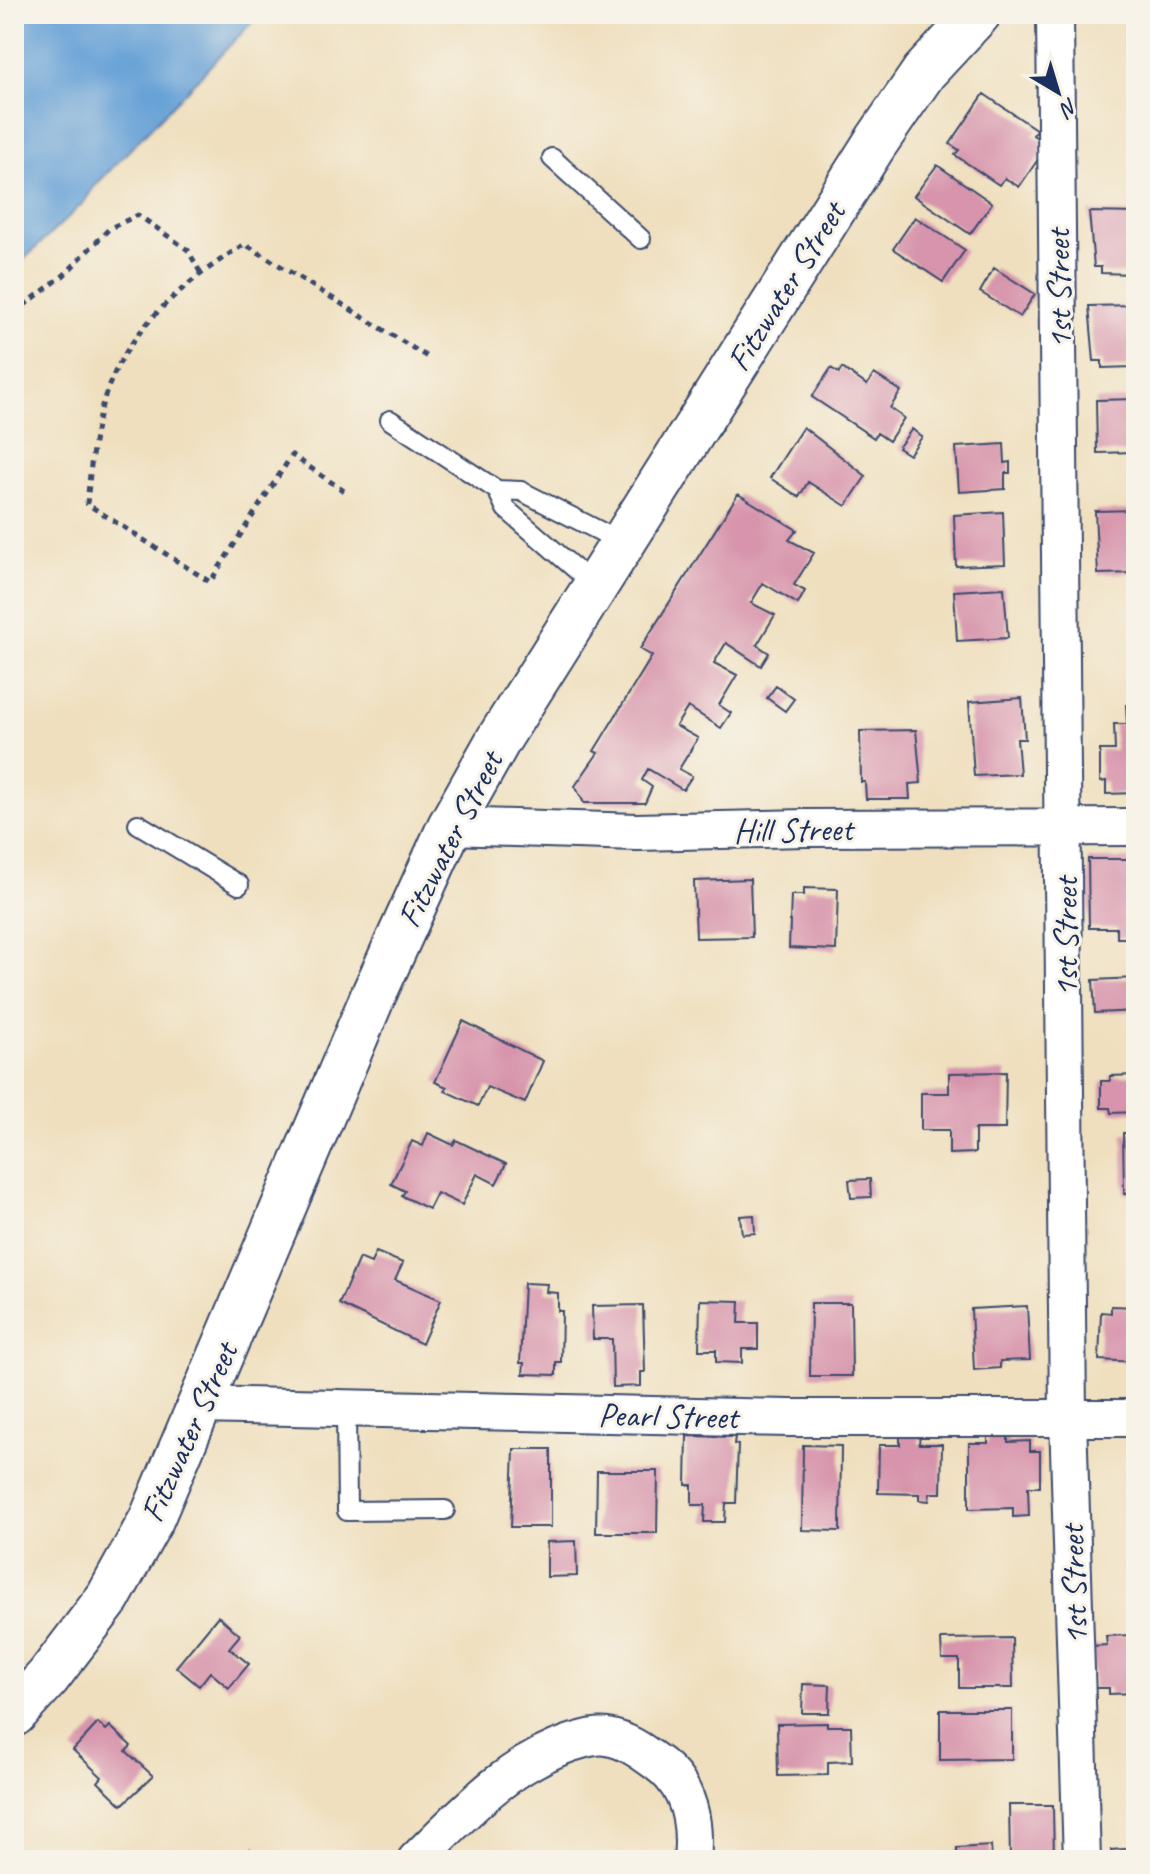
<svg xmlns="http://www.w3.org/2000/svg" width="1150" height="1874" viewBox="0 0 1150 1874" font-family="Caveat,sans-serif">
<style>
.water{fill:#68a2d7;stroke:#42689a;stroke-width:2}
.building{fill:#d794ac}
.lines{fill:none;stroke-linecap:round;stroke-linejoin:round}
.lane-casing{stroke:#3b496c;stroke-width:22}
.street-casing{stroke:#3b496c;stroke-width:40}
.secondary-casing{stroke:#3b496c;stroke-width:48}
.path{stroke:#3b496c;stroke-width:5;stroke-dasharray:6 6;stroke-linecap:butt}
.lane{stroke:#fff;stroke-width:18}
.street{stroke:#fff;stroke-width:36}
.secondary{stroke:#fff;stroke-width:44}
.labels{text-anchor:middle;stroke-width:6;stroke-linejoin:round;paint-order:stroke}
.street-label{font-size:34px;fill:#1b2f5e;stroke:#f7f3e8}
</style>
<rect width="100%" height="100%" fill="#f7f3e8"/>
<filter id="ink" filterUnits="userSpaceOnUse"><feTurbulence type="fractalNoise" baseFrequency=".0125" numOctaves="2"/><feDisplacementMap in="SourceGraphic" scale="16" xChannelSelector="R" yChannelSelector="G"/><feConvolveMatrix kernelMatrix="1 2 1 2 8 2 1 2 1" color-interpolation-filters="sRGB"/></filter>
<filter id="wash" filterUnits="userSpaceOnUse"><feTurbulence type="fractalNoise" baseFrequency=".006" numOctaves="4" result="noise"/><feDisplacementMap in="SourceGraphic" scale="32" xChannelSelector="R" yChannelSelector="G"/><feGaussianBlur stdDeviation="1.8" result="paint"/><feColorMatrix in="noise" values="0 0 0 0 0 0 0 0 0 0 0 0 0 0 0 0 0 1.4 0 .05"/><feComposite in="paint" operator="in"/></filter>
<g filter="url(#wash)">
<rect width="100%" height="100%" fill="#efdfbe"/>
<!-- water -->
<path class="water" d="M14,14H260L94,187L84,202L14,269Z"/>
<g id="blocks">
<!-- building -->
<path class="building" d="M984,94L1037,130L1033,135L1042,141L1041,155L1019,187L1005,178L999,185L955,155L959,150L950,144Z
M937,165L992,203L970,234L914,196Z
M1089,212L1136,213L1133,274L1101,273V267H1094Z
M915,217L965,250L943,282L893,249Z
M994,268L1035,294L1020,317L980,292Z
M1136,305L1133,367L1102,368V361H1094L1089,306Z
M831,368L839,373L842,368L867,385L874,374L901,391L890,408L904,418L889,441L877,433L874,438L812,397Z
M1136,399V452L1097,453L1096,400Z
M803,427L866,476L846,506L808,482L799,497L770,478Z
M912,429L922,437L909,455L898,448Z
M1004,444L1005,463L1010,462V473H1005V489L959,492L956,447Z
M738,494L797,530L789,540L814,553L794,585L805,591L798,604L763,583L751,603L775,615L757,645L769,653L761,666L726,643L714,663L737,675L719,705L731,713L721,728L688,707L676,726L698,738L679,769L692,776L683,790L648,769L642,780L652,787L645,803H584L575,786L598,753L594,751L652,656L640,649Z
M1136,510V573L1098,574L1095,511Z
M1003,512L1005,564L956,566L954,515Z
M1004,588L1008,638L957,641L954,591Z
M1131,681H1136V793L1106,794V781L1100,782V750H1115L1114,724H1127L1126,705H1132Z
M776,686L794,699L785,711L767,698Z
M1022,698L1025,739H1017L1020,774L974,776L969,702Z
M916,730L921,783L909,784L910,799H866L865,782H861L860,731Z
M1088,859H1133L1134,938H1117V928H1089Z
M750,879L752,937L696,938L694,881Z
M804,888L838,889L836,950L789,948L791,895H804Z
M1136,978V1011L1095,1013L1093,980Z
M463,1021L543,1061L525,1103L487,1087L478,1106L445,1091L447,1087L435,1082Z
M1006,1072L1005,1129H975V1153L949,1154V1130H921V1093H949V1073Z
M1136,1075V1112L1111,1113L1110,1108H1101V1081H1110V1076Z
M428,1133L453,1145L456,1140L506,1164L496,1184L477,1174L462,1205L437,1193L429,1209L402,1196L405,1191L391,1184L412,1141L423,1146Z
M1123,1133H1136V1194H1124Z
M870,1179L871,1197L851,1198L849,1180Z
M754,1215L755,1233L742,1234L740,1216Z
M376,1252L403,1263L395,1280L441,1300L422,1344L339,1304L359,1258L371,1263Z
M524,1283L547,1284L546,1292L558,1293V1311H562L561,1362H556V1375L523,1374L524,1363H520Z
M700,1300L740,1301L739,1323H758V1349H742V1363L716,1362V1350H699Z
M811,1303H851L852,1376H810Z
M643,1305L645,1372H641V1386L613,1387L612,1339H593L592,1306Z
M1027,1306L1030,1360L1000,1361V1368L974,1370L971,1309Z
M1111,1306L1136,1307V1362L1099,1360L1101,1312L1111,1313Z
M1008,1432V1442L1030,1441V1451H1040V1487H1028L1029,1516L1013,1517V1508L969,1509V1443H988V1433Z
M900,1433H920L919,1444H942L941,1493H930L929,1501L919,1500V1494L878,1493L879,1445H900Z
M687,1436L735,1437L734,1444L738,1445L736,1503H726L725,1522H704L705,1505H692V1485H686Z
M803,1445L841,1446L840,1531L802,1530Z
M514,1449H551V1527H511Z
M597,1471H658L657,1533H596Z
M576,1541L577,1576L547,1577V1542Z
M218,1616L240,1635L229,1648L249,1664L229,1688L210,1672L199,1686L176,1667Z
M1134,1635L1136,1693L1109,1694V1688H1094L1092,1646L1107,1645L1106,1636Z
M1012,1638L1013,1688H959V1659H942L941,1639Z
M803,1684L830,1685L829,1713H802Z
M940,1710H1012V1759L940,1760Z
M98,1723L106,1730L110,1726L131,1746L126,1751L153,1776L122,1805L98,1782L102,1777L73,1750Z
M827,1723V1726H851L852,1761L828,1762V1775L778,1776L777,1724Z
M1009,1805H1053L1054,1860H1010Z
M991,1846L992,1860H957V1848Z
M1136,1848V1860H1113L1112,1850Z
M250,1849L261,1860H242Z"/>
</g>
</g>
<g filter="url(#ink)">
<use href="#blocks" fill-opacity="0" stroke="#3b496c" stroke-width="2"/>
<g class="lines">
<!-- lane casing -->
<g class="lane-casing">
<path id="lane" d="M552,158L641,239
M390,420L497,490L521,491L623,543
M497,490L506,509L595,586
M138,824L239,885
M346,1408L347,1511L445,1510"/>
</g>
<!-- street casing -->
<g class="street-casing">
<path id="street" d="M1055,14L1068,1418L1082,1860
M450,826L637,832L805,828L1136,827
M199,1405L789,1418H1136
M416,1860C464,1813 506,1765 571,1743C582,1740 596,1735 607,1737C626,1740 641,1751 656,1762C689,1785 696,1822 692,1860"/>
</g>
<!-- secondary casing -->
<g class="secondary-casing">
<path id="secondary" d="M14,1714L48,1677L108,1598L151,1520L373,996L450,826L499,739L874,145L924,72L978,14"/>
</g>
<!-- path -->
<path class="path" d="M14,313L64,275L110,228L138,215L188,250L200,272
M344,491L292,455L210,582L87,504C91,465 94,420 110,383C136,321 189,279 245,244L429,358"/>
<!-- lane -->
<use href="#lane" class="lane"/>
<!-- street -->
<use href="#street" class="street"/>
<!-- secondary -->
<use href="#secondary" class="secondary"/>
</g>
</g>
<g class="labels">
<!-- street labels -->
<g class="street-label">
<text transform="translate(785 286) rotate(-58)" y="12">Fitzwater Street</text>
<text transform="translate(1058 289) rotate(-91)" y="12">1st Street</text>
<text transform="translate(793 829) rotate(-1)" y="12">Hill Street</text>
<text transform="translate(449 839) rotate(-63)" y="12">Fitzwater Street</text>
<text transform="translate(1065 937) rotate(-90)" y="12">1st Street</text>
<text transform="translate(668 1415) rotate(1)" y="12">Pearl Street</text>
<text transform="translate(188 1432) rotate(-66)" y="12">Fitzwater Street</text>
<text transform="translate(1073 1585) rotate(-92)" y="12">1st Street</text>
</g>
</g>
<!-- margin -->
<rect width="1150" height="1874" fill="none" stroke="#f7f3e8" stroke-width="48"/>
<!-- north arrow -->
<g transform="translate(1058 92) rotate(142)" stroke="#f7f3e8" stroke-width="6" paint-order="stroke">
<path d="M0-6L14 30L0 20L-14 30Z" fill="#1b2f5e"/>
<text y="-12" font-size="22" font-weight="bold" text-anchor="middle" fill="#1b2f5e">N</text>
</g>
</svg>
